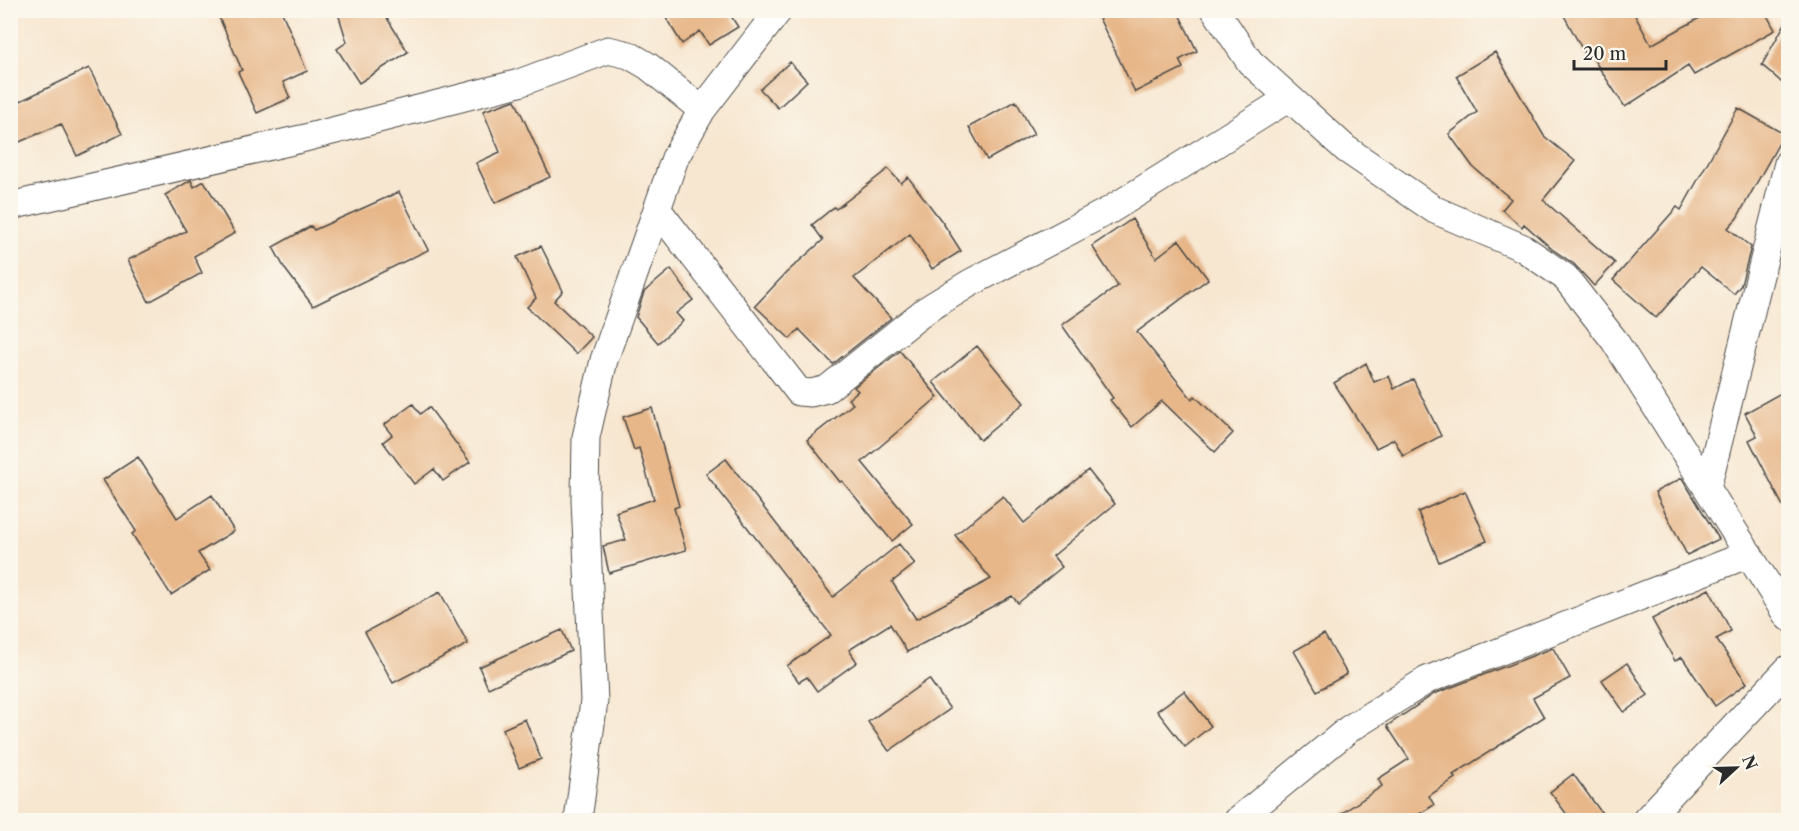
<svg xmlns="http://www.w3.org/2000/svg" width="1799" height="831" viewBox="0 0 1799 831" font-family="'Libre Caslon Text',serif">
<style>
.building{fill:#e7b78a}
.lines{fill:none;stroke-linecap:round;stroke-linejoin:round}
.minor-casing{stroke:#4a4744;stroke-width:29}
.minor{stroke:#fff;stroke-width:27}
</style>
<rect width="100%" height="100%" fill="#fbf7ec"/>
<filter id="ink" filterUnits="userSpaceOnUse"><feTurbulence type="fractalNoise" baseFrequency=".0167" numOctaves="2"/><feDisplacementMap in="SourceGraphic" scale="12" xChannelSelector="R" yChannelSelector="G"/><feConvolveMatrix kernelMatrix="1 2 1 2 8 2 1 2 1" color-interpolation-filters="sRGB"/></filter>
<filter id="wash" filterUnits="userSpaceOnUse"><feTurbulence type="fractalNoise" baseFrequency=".008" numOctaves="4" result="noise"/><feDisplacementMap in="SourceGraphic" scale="24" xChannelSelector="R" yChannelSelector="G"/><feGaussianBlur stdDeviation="1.35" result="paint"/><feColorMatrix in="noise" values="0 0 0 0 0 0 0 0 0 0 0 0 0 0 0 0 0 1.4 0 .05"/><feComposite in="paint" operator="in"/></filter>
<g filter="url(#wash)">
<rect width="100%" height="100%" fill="#f7e7d1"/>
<g id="blocks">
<!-- building -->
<path class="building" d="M216,10H281L307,71L283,82L290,98L257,113L238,72L242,70Z
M337,10H382L408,52L359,83L337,49L347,42Z
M661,10H732L729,13L738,27L709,45L700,31L682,44Z
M1095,10H1177L1197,51L1179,60L1183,68L1135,92Z
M1561,10H1632L1651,45L1714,10H1764L1775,30L1694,75L1688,66L1625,107L1590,54L1586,56Z
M1788,18V88L1762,65Z
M1495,52L1544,136L1575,161L1543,200L1615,263L1594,286L1574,264L1552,249L1524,224L1522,227L1502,210L1511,199L1473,167L1449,134L1477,112L1456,76Z
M790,62L807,81L778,108L760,89Z
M89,68L122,134L77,156L61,124L10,146V106Z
M515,100L550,177L495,203L476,163L500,152L483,111Z
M1016,101L1034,134L987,160L969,127Z
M1738,108L1784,134L1737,218L1728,228L1751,247L1741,285L1734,294L1701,267L1656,318L1613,280L1677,207L1681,210Z
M888,169L901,183L908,177L943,223L961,251L932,269L910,234L854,278L891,318L833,364L799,329L790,339L755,306L786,273L823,240L812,225L834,207L836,209Z
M191,180L194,187L204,181L235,233L194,256L202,273L149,302L128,260L186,231L165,195Z
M399,192L428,250L313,306L285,269L273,247L311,226L314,230Z
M1132,219L1156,258L1179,240L1208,279L1137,332L1192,399L1195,396L1233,433L1215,452L1162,401L1132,427L1110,400L1113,398L1062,325L1118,286L1092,246Z
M541,246L563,291L554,301L592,337L576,354L527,307L536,298L517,257Z
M671,269L693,300L676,313L683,321L658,343L636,317L644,292Z
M977,346L1024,403L980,440L933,382Z
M900,351L938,397L862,462L913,524L892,541L842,481L840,482L807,440L853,404L848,399L858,391L854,387Z
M1366,363L1374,382L1389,376L1394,389L1413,379L1441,436L1403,456L1394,439L1376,448L1334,383Z
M1788,389V516L1749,440L1757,436L1745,413Z
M413,404L420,414L429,407L470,462L443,481L434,469L414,484L383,442L392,435L384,425Z
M652,408L679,506L674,508L686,550L609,573L603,546L626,540L616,512L654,499L639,448L634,450L623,417Z
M138,457L177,518L212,495L234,531L198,553L210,570L171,595L132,534L136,531L103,480Z
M726,459L833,597L899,544L915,564L892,582L916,619L991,579L955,535L1003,496L1024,523L1088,470L1115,504L1053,556L1062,567L1018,603L1012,596L907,652L890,624L849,650L857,662L817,691L807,677L799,682L787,666L831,635L706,474Z
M1682,478L1719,539L1687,555L1655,492Z
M1465,491L1487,541L1439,562L1418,512Z
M1709,589L1731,631L1716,639L1747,683L1715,706L1682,657L1675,661L1652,619Z
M440,592L468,644L393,683L365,632Z
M562,630L571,651L488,688L479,667Z
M1324,634L1347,674L1317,691L1294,651Z
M1553,648L1570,678L1533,698L1544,717L1453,775L1455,778L1429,796L1434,805L1410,820H1332L1382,786L1378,779L1409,759L1387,726L1434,694Z
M1627,663L1648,695L1624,712L1602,680Z
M929,679L950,709L889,751L868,722Z
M1184,691L1211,726L1185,747L1157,711Z
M525,719L541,759L519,768L503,729Z
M1573,774L1607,820H1571L1550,792Z"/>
</g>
</g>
<g filter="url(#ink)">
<use href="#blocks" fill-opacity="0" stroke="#4a4744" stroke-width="1.5"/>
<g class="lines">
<!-- minor casing -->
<g class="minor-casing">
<path id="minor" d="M1215,10L1250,62L1346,149L1435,210L1523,248L1565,277L1614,340L1788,617
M10,206L301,139L519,83L608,50L629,55L648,66L702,110
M657,209L799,392L811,393L827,389L926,310L970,283L1110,210L1289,98
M1707,488L1788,163
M578,820L594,701L585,500L586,437L604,360L675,158L702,110L779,10
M1238,820L1349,729L1427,680L1749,554
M1646,820L1788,669"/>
</g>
<!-- minor -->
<use href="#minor" class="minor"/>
</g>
</g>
<!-- margin -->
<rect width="1799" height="831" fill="none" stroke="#fbf7ec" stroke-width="36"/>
<!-- north arrow -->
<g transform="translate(1736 768) rotate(68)" stroke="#fbf7ec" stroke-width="4.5" paint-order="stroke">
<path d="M0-4.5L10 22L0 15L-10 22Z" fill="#2b2b2b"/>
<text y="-9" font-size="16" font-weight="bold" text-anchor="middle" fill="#2b2b2b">N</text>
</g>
<!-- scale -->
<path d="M1574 60v9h92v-9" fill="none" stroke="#2b2b2b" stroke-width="3"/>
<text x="1583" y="60" font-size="18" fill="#2b2b2b" stroke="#fbf7ec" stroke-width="4.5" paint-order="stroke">20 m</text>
</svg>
